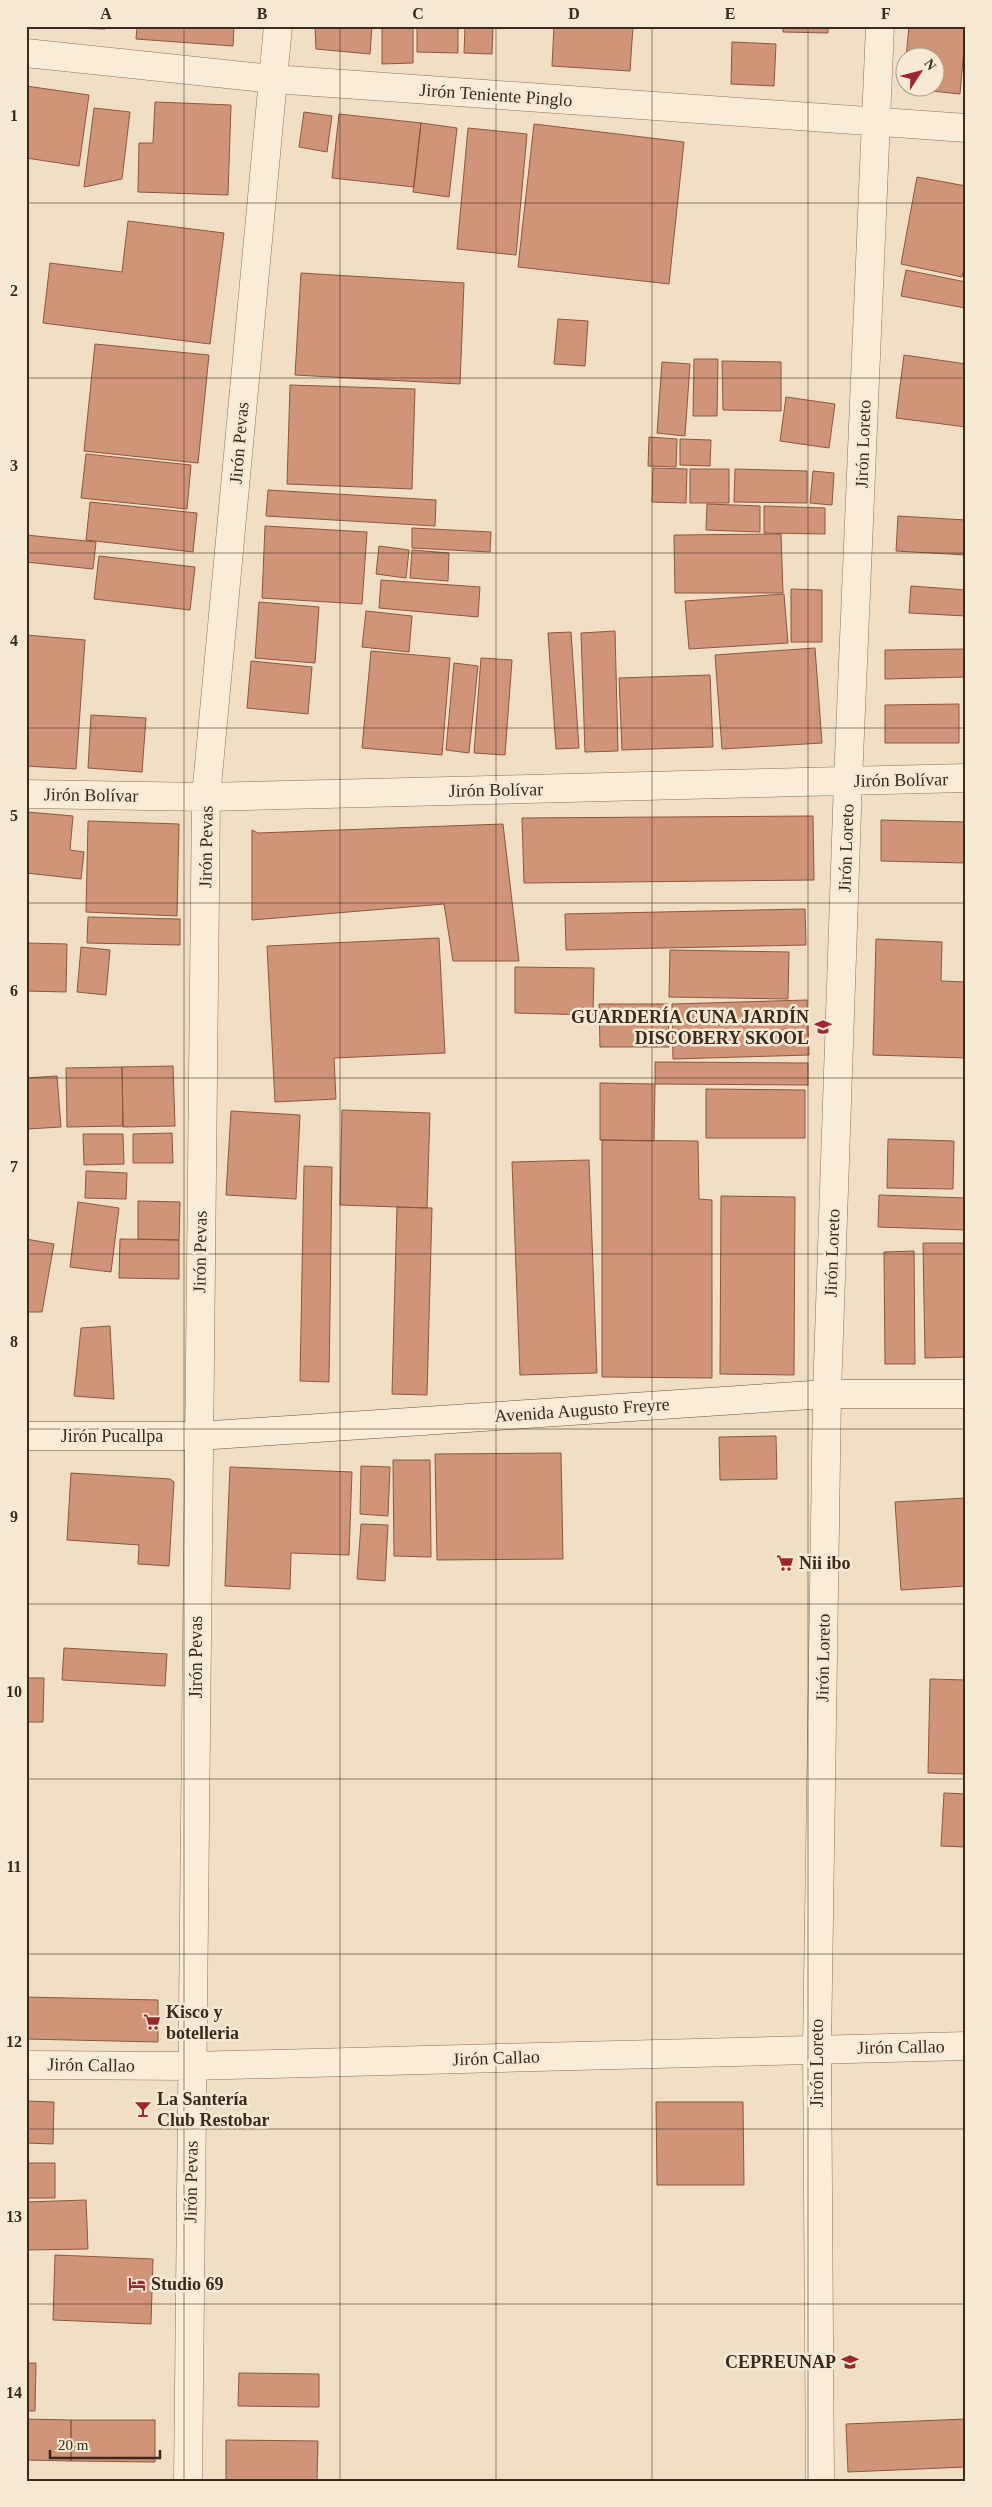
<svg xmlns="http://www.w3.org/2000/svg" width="992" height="2507" viewBox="0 0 992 2507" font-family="Georgia,serif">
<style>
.building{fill:#d09578;stroke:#8c563e}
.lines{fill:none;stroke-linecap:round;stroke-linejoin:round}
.minor-casing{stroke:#8c7059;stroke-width:29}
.secondary-casing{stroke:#6d513c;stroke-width:29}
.minor{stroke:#faedd7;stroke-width:28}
.secondary{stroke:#faedd7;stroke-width:28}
.grid{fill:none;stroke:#3b291e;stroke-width:1;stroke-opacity:0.55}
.labels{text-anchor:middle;stroke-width:5;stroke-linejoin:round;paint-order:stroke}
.street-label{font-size:18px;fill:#3b291e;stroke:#f7ead4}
.poi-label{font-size:18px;font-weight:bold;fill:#3b291e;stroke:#f7ead4;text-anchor:start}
.neatline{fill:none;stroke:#3b291e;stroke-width:2}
.grid-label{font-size:16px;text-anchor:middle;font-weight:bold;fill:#3b291e}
</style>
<rect width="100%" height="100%" fill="#f0dfc4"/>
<!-- building -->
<path class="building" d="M70,26H105V29L70,28Z
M137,26H234L233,46L136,39Z
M315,26H372L370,54L316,49Z
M382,26H413V63L382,64Z
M417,26H458V53L417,52Z
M465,26H493L492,54L464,53Z
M554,26H633L630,71L552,66Z
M783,26H828V33L783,32Z
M909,26H966L960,94L903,88L904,76V88H934V58H906Z
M732,42L776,44L774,86L731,84Z
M26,86L89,95L79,166L26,158Z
M155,102L231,105L228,195L138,192L139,143H153Z
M94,108L130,112L122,179L84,187Z
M304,112L332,116L327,152L299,147Z
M339,114L421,123L414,187L332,178Z
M421,123L457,128L449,197L413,192Z
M534,124L684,142L669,284L518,267Z
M468,128L527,134L516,255L457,249Z
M917,177L966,186V260L962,277L901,264Z
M128,221L224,233L210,344L43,323L50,263L122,272Z
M906,270L966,282L965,308L901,296Z
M301,273L464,283L460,384L295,375Z
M558,319L588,321L585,366L554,364Z
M95,344L209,355L198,463L84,451Z
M904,355L966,364V427L896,418Z
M694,359H718L717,416H693Z
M722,361L781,362V411L723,410Z
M662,362L690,364L685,436L657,433Z
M290,385L415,389L412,489L287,484Z
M786,397L835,404L829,448L780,441Z
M649,437L677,439L676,467L648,466Z
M680,439L711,440L710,466L680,465Z
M86,454L191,465L187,509L81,498Z
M653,468L687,469L686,503L652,502Z
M690,469H729V503H690Z
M735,469L807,471V503L734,502Z
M813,471L834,473L832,505L810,503Z
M268,490L436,500L435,526L266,516Z
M90,502L197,513L193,552L86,540Z
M707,504L760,506V532L706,530Z
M764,506L825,508V534L764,533Z
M898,516L966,520V555L896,551Z
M265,526L367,532L362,604L262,598Z
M412,528L491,532L490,552L412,548Z
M781,534L783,593H675L674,535Z
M26,535L96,542L93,569L26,562Z
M379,546L409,550L406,578L376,574Z
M412,550L449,553L448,581L410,578Z
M99,556L195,567L190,610L94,599Z
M381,580L480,587L478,617L379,608Z
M911,586L966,590V616L909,613Z
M791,589L822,590V642H791Z
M784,594L788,643L689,649L685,601Z
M259,602L319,607L315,663L255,658Z
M366,611L412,616L409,652L362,647Z
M615,631L618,751L585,752L581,633Z
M571,632L579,748L556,749L548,633Z
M26,635L85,640L76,769L26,766Z
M815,648L822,743L722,749L715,655Z
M966,649V677L885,679V650Z
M371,651L450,658L442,755L362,748Z
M481,658L512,660L505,755L474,753Z
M251,661L312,667L308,714L247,708Z
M454,663L478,666L469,753L446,750Z
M710,675L713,747L622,750L619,678Z
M959,704V743H885V705Z
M91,715L146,718L142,772L88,768Z
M27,812L73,816L70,850L84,852L81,879L26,873Z
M813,816L814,880L524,883L522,818Z
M881,820L966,822V863L881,861Z
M88,821L179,824L177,916L86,912Z
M503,824L519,961H453L444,904L252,920V830L258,833Z
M805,909L806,945L566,950L565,914Z
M88,917L180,919V945L87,943Z
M439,938L445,1053L334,1058L336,1099L275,1102L267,946Z
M876,939L942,942L941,981L966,982V1058L873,1055Z
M26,943L67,944L66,992L26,991Z
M81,947L110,950L106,995L77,992Z
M670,950L789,952L788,999L669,997Z
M515,967L594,968L593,1015L515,1013Z
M807,1000L809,1055L673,1059L672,1004Z
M599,1004H668L669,1047H600Z
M655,1062L808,1063V1085L655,1084Z
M173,1066L175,1126L123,1127L122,1067Z
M122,1067L123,1126L67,1127L66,1068Z
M57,1076L61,1127L28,1129L26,1078Z
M600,1083L655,1084L654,1141L600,1140Z
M706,1089L805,1090V1138H706Z
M342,1110L430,1113L427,1208L340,1205Z
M231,1111L300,1115L296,1199L226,1195Z
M172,1133L173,1163H133V1134Z
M83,1134H123L124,1164L84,1165Z
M888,1139L954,1141L953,1189L887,1188Z
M602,1140L698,1141L699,1199L712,1200V1378L602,1377Z
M589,1160L597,1373L520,1375L512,1162Z
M304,1166L332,1167L329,1382L300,1381Z
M86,1171L127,1173L126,1199L85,1198Z
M879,1195L966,1198V1230L878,1227Z
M721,1196L795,1197L794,1375L720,1374Z
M138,1201L180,1202L179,1240L138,1239Z
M78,1202L119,1208L111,1272L70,1267Z
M397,1207L432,1208L427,1395L392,1394Z
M26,1239L54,1244L42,1312H26Z
M120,1239L179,1240V1279L119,1278Z
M923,1243H966V1357L925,1358Z
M914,1251L915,1364H885L884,1252Z
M110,1326L114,1399L74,1396L81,1328Z
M776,1436L777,1479L720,1480L719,1437Z
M561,1453L563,1559L437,1560L435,1454Z
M393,1460H430L431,1557L394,1556Z
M361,1466L390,1467L388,1516L360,1514Z
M230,1467L352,1472L349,1555L291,1553L290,1589L225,1586Z
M71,1473L170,1479L174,1482L169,1566L138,1564L139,1545L67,1540Z
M966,1498V1586L901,1590L895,1502Z
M361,1524L388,1525L385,1581L357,1579Z
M64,1648L167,1654L165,1686L62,1680Z
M26,1678H44L43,1722H26Z
M930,1679L966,1680V1774L928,1773Z
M944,1793L966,1794V1847L941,1846Z
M26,1997L158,2000V2042L26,2039Z
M26,2101L54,2102L53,2144L26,2143Z
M656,2102H743L744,2185H657Z
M26,2163H55V2198H26Z
M86,2200L88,2249L26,2250V2202Z
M55,2255L153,2259L151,2324L53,2320Z
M26,2363H36L35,2411H26Z
M239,2373L319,2374V2407L238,2406Z
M26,2419L71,2420V2461L26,2460Z
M966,2419V2467L848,2472L846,2424Z
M71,2420H155V2462L71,2461Z
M226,2440L318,2441L317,2481H226Z"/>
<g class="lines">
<!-- minor casing -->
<g class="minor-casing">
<path id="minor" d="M26,53L273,79L966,128
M26,794L206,797L966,778
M26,2065L192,2066L966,2046
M188,2481L206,797L278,26
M820,2481L817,2048L827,1394L848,781L880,26"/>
</g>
<!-- secondary casing -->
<g class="secondary-casing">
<path id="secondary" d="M26,1436H198L827,1394H966"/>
</g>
<!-- minor -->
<use href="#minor" class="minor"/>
<!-- secondary -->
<use href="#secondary" class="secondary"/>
</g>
<!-- grid -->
<path class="grid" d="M184,26V2481M340,26V2481M496,26V2481M652,26V2481M808,26V2481M26,203H966M26,378H966M26,553H966M26,728H966M26,903H966M26,1078H966M26,1254H966M26,1429H966M26,1604H966M26,1779H966M26,1954H966M26,2129H966M26,2304H966"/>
<!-- icons -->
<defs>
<g id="school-bare" transform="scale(1.35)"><path d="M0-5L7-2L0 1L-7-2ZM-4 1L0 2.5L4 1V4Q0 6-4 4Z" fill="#9e2631" stroke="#f7ead4" stroke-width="2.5" paint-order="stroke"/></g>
<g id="supermarket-bare" transform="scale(1.35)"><path d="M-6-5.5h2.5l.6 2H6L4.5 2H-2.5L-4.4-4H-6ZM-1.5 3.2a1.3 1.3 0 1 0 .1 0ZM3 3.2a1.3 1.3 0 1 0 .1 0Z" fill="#9e2631" stroke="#f7ead4" stroke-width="2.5" paint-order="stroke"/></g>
<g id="bar-bare" transform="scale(1.35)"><path d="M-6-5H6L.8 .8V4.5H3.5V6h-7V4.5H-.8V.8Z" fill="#9e2631" stroke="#f7ead4" stroke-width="2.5" paint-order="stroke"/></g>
<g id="hotel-bare" transform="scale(1.35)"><path d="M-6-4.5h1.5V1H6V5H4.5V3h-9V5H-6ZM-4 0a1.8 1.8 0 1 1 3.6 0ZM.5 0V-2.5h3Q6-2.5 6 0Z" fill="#9e2631" stroke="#f7ead4" stroke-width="2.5" paint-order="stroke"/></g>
<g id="university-bare" transform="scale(1.35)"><path d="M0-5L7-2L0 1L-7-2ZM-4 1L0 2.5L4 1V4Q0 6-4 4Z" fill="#9e2631" stroke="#f7ead4" stroke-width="2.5" paint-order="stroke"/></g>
</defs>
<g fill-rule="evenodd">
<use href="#school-bare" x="823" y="1027"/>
<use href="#supermarket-bare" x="785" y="1563"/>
<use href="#supermarket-bare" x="152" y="2022"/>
<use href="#bar-bare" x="143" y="2109"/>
<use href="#hotel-bare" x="137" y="2284"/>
<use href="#university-bare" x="850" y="2362"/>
</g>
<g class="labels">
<!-- street labels -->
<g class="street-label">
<text transform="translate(496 95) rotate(4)" y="6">Jirón Teniente Pinglo</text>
<text transform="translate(239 443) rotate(-85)" y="6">Jirón Pevas</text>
<text transform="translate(863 444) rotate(-88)" y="6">Jirón Loreto</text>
<text transform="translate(901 780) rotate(-1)" y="6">Jirón Bolívar</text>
<text transform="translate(496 790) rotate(-1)" y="6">Jirón Bolívar</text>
<text transform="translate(91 795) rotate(1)" y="6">Jirón Bolívar</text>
<text transform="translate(206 847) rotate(-89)" y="6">Jirón Pevas</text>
<text transform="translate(846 848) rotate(-88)" y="6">Jirón Loreto</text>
<text transform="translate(200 1252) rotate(-89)" y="6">Jirón Pevas</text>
<text transform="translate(832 1253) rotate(-88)" y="6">Jirón Loreto</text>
<text transform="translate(582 1410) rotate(-4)" y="6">Avenida Augusto Freyre</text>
<text x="112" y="1442">Jirón Pucallpa</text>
<text transform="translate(196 1657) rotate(-90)" y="6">Jirón Pevas</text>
<text transform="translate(823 1658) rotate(-89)" y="6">Jirón Loreto</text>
<text transform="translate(901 2047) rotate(-1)" y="6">Jirón Callao</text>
<text transform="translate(496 2058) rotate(-2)" y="6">Jirón Callao</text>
<text transform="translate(817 2063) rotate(-90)" y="6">Jirón Loreto</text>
<text transform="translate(91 2065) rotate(1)" y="6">Jirón Callao</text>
<text transform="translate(191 2182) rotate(-89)" y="6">Jirón Pevas</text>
</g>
<!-- poi labels -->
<g class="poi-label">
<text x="809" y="1023" text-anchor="end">GUARDERÍA CUNA JARDÍN<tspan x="809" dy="21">DISCOBERY SKOOL</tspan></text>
<text x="799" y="1569">Nii ibo</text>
<text x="166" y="2018">Kisco y<tspan x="166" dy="21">botelleria</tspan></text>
<text x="157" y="2105">La Santería<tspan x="157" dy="21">Club Restobar</tspan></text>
<text x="151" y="2290">Studio 69</text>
<text x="836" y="2368" text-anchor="end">CEPREUNAP</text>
</g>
</g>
<!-- border -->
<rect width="992" height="2507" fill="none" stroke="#f7ead4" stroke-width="55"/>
<!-- north arrow -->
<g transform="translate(920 72) rotate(54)"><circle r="24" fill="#f7ead4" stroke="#ac9d8b"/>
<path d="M0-4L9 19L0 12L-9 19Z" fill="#9e2631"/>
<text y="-8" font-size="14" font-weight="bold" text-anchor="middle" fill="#3b291e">N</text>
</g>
<!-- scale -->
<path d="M50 2450v8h110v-8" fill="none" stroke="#3b291e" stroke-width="2.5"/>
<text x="58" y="2450" font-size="15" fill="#3b291e" stroke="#f7ead4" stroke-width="4" paint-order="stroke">20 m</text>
<rect x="28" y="28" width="936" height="2452" class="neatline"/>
<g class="grid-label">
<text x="106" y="19">A</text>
<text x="262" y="19">B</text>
<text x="418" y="19">C</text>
<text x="574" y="19">D</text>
<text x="730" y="19">E</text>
<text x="886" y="19">F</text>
<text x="14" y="121">1</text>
<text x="14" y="296">2</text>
<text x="14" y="471">3</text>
<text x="14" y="646">4</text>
<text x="14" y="821">5</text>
<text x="14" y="996">6</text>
<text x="14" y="1172">7</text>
<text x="14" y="1347">8</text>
<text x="14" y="1522">9</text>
<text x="14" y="1697">10</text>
<text x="14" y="1872">11</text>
<text x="14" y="2047">12</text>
<text x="14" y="2222">13</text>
<text x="14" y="2398">14</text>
</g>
</svg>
